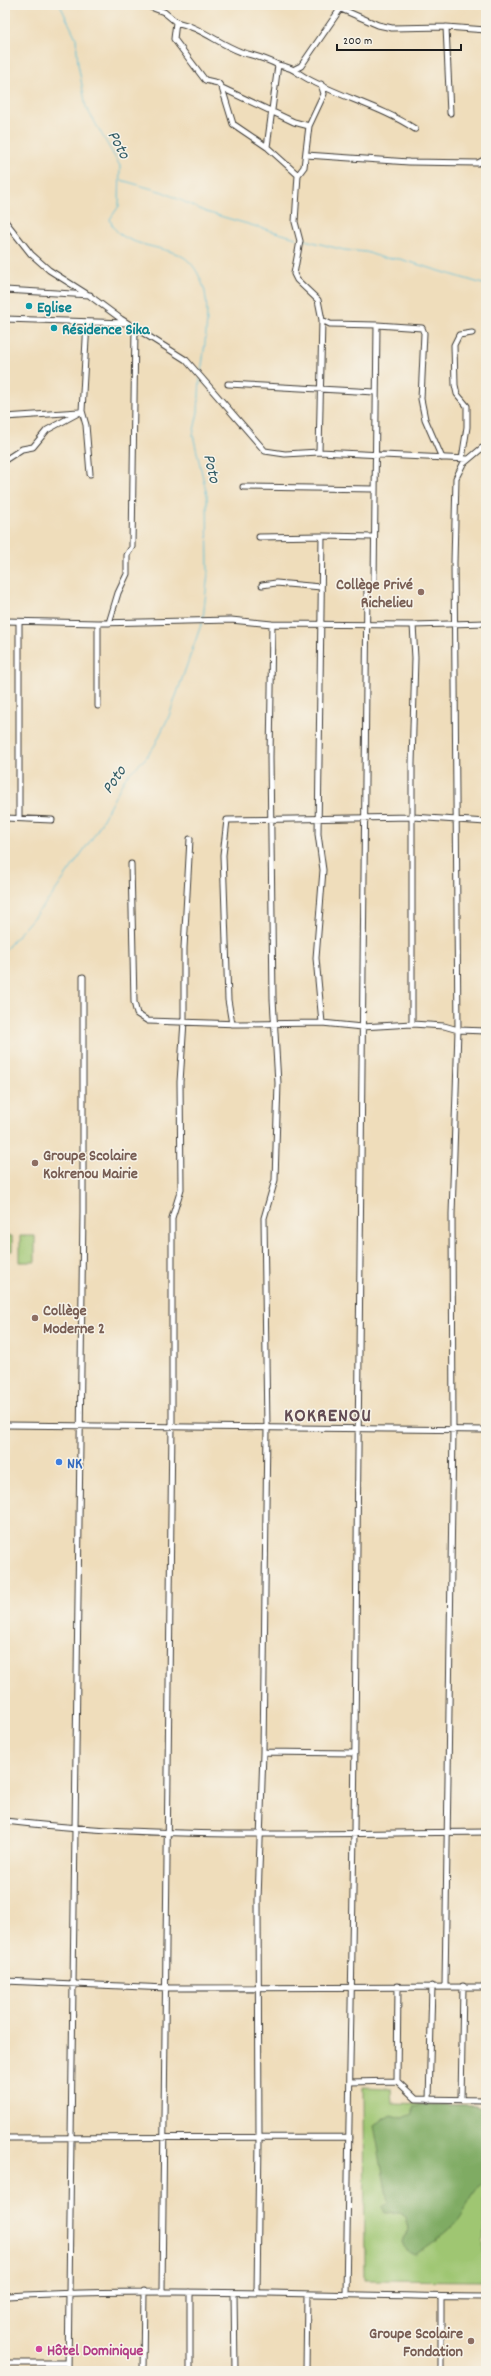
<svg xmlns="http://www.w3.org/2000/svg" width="491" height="2376" viewBox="0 0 491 2376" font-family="Dekko,sans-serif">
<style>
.green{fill:#9fc672;stroke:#5e7147}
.forest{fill:#7fab64;stroke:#4e6440}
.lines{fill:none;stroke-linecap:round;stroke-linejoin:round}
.stream{stroke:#59bed8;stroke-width:1}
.minor-casing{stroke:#3c3934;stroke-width:7}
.minor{stroke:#fff;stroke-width:5}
.culture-dot{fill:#0f9aa8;stroke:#f7f3e8;stroke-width:1.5}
.education-dot{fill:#8d6e63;stroke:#f7f3e8;stroke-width:1.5}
.shop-dot{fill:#3f7fe0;stroke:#f7f3e8;stroke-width:1.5}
.hotel-dot{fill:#d1479c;stroke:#f7f3e8;stroke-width:1.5}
.labels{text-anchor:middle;stroke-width:3;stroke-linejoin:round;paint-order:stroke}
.culture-label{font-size:16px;font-weight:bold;fill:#0d838f;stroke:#f7f3e8;text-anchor:start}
.education-label{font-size:16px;font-weight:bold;fill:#785e54;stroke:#f7f3e8;text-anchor:end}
.shop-label{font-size:16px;font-weight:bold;fill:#366cbe;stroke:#f7f3e8;text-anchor:start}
.hotel-label{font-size:16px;font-weight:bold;fill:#b23c85;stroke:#f7f3e8;text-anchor:start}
.water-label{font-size:17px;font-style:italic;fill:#345d67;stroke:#f7f3e8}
.district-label{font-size:20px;font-weight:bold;letter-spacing:1px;fill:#634d54;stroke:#f7f3e8}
</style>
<rect width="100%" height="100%" fill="#f7f3e8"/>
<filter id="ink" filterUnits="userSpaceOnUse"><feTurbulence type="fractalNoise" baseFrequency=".025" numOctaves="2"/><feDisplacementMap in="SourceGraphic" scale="8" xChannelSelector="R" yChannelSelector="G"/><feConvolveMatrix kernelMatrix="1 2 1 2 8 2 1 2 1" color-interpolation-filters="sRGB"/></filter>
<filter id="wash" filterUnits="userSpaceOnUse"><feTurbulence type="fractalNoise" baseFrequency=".012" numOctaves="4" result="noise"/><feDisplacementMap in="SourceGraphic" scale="16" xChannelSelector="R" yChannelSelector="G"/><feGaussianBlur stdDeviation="0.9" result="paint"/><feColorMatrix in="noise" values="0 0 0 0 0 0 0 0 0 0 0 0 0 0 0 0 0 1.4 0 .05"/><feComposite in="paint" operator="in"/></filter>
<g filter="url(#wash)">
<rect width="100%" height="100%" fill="#efddbb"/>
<!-- green -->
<path class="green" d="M5,1236H12V1251H5Z
M20,1236H35V1262H20Z
M364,2087L391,2088L392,2103L475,2105L485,2108L483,2281L365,2280Z"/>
<!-- forest -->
<path class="forest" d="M422,2105H475L485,2108V2180C472,2194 470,2202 460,2217C449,2232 429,2244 414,2255L407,2251L403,2242L408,2228L405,2216L399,2212L385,2213L382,2206L388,2202L374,2125L392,2115L403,2118L413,2114V2107Z"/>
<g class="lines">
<!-- stream -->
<path class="stream" d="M60,5L76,38L78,64L86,107L120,166L119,206L110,219C117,248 164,244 185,258C195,265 202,280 205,292C210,318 204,348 201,374
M121,180L163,192L206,212L296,238
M301,239L344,250L366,252L383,258L400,259L486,285
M200,379L198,412L193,435L207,495L208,573L203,619
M5,950L51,897L95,834L126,776L144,760L155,745L169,716L202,622"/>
</g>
</g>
<g filter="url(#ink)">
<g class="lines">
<!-- minor casing -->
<g class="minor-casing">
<path id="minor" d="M145,5L164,12L176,22L174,39L205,80L218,83L222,88L294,122L309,126
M332,5L378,25L392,28L446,27L486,30
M176,22C202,28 217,43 241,52C254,56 265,58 278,65
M446,27L450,113
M295,69L301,66L343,5
M222,88L233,124L267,147L298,175
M267,147L278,65C295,68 295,72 308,79C343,98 382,107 415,129
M306,155L409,162L478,163L486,159
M5,221L31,254L49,270L90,296L121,319L186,360L265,451L285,454L319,452L468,459
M5,290L90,295
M5,319L126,323
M322,320L330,324L377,325L374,583L367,588L354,1832L346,2295
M87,322L82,411L86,425L90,474
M377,325L422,328L424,333L421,399L425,419L442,458
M228,384L375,392
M5,417L79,412
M319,452L322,320L318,300L297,280L294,274L300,241L295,222L298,175L304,167L309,126L324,94L321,84
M462,459L467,427V406L457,394L455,385L454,345L459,335L472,333
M5,460L22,449L33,447L47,430L82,411
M243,487L374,489
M259,537L322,536
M262,585L276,583L321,587
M5,621L98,623L231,620L272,624L413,625L486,623
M98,623V706
M109,623L118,593L127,574V555L132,547L135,328
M5,818L52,820
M19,818V622
M131,864L134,1002L137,1014L148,1021L240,1024L322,1023L362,1027L412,1024L444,1026L458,1030L486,1031
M322,1023L316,958L323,870L318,834L322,536L374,537
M232,1024L228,1000L223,855L227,820L413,817L486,822
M412,1024V763L415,658L413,625
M5,1425L486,1430
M263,1752L355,1753
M5,1821C164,1840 326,1833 486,1832
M5,1981L167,1988L486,1987
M445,1986L453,1430L452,1214L458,1030L454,563L456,478L463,464L482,448H486
M397,2081L398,1986
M350,2082L397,2081L416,2099L486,2100
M429,2100L432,1986
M461,2100L463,1986
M5,2138L349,2137
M162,2291L172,1426V1218L181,1189L180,1082L184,1021V948L190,839
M5,2292L8,2296C167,2287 327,2296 486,2297
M234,2293L235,2371
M257,2293L259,2139L258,1900L263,1752L267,1428L264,1218L275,1180L278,1083L273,999L270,757L272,624
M5,2363H68
M68,2371L83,1212V977
M143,2371L144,2291
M190,2371V2292
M306,2371L307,2295
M441,2371V2297"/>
</g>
<!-- minor -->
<use href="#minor" class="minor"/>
</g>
</g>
<!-- markers -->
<g class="culture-dot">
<circle cx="29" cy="306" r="4"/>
<circle cx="54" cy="328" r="4"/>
</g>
<g class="education-dot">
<circle cx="421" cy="592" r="4"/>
<circle cx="35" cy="1163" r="4"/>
<circle cx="35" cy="1318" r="4"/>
<circle cx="471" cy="2341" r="4"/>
</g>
<circle class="shop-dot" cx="59" cy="1462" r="4"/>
<circle class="hotel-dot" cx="39" cy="2349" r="4"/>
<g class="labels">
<!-- culture labels -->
<g class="culture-label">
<text x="37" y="312">Eglise</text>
<text x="62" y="334">Résidence Sika</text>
</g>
<!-- education labels -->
<g class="education-label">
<text x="413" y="589">Collège Privé<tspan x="413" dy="18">Richelieu</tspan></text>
<text x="43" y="1160" text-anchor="start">Groupe Scolaire<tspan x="43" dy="18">Kokrenou Mairie</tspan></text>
<text x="43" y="1315" text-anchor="start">Collège<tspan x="43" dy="18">Moderne 2</tspan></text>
<text x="463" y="2338">Groupe Scolaire<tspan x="463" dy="18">Fondation</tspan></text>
</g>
<!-- shop labels -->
<g class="shop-label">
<text x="67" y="1468">NK</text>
</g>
<!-- hotel labels -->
<g class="hotel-label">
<text x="47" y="2355">Hôtel Dominique</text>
</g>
<!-- water labels -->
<g class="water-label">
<text transform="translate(120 144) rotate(62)" y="6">Poto</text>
<text transform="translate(213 468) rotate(77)" y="6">Poto</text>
<text transform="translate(113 779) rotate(-56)" y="6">Poto</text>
</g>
<!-- district labels -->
<g class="district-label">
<text x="328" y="1421">KOKRENOU</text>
</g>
</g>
<!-- margin -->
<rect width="491" height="2376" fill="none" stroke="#f7f3e8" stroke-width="20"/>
<!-- scale -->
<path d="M337 44v6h124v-6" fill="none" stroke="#1c1c1c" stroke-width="2"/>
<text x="343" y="44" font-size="12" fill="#1c1c1c" stroke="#f7f3e8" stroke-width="3" paint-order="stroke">200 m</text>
</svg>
